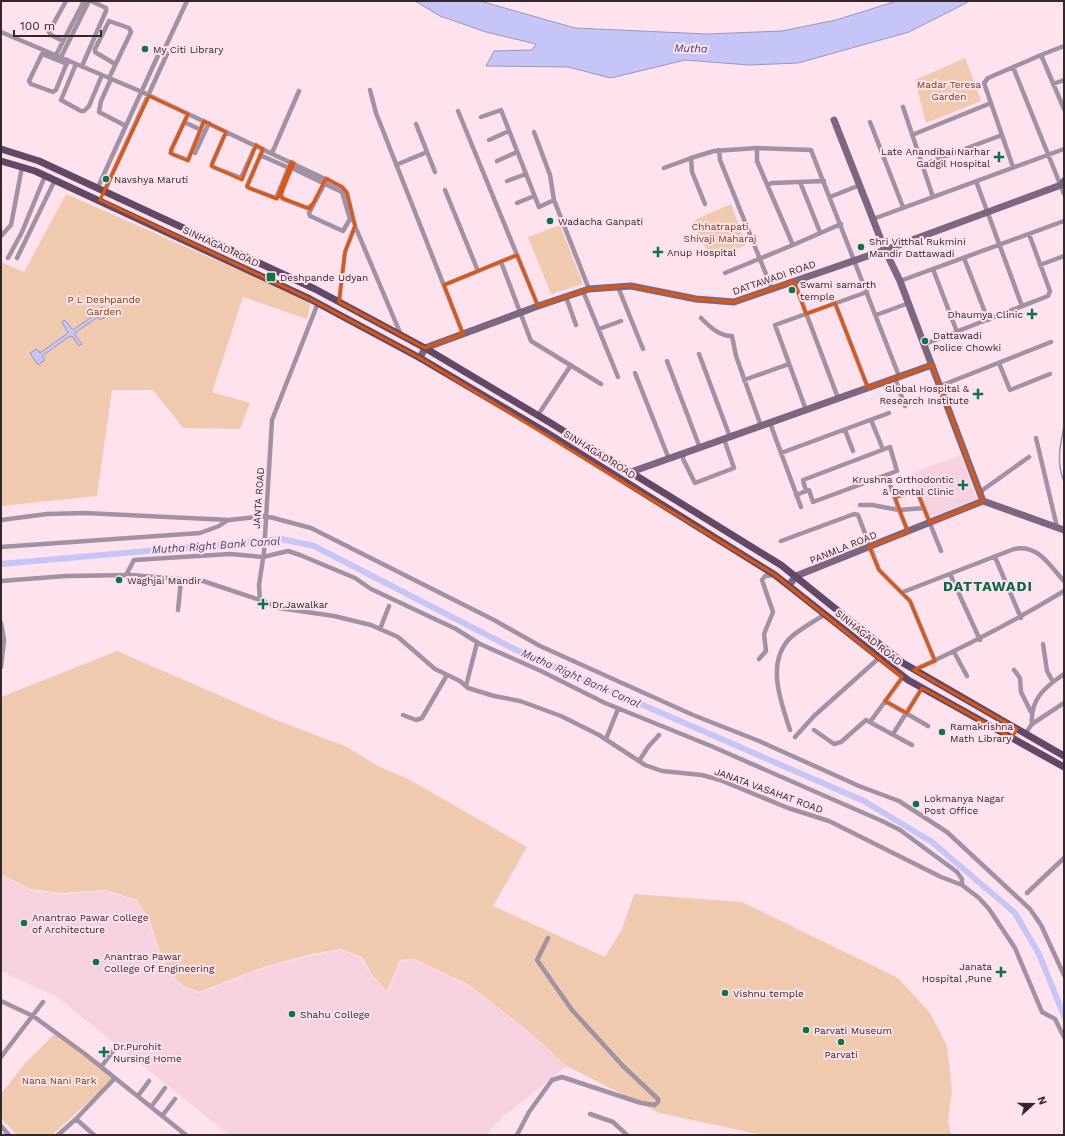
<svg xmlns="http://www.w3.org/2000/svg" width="1065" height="1136" viewBox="0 0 1065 1136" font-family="'Work Sans',sans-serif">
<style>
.built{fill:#f6d2e0}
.green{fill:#efcaae}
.water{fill:#c6c5f7;stroke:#9a96ba}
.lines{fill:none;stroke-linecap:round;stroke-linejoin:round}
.stream{stroke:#9a96ba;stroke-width:1.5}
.canal{stroke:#c6c5f7;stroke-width:6}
.street{stroke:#a091a4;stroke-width:4.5}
.secondary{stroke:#7b6781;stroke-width:7}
.primary{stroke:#624968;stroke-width:7}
.marked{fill:none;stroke:#df560e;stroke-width:3;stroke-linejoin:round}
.poi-dot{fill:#0c734a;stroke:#fee2ed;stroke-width:1.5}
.labels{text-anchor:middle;stroke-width:4;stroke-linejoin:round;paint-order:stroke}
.poi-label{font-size:10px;fill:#32272b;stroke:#fee2ed;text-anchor:start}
.park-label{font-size:10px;fill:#763f03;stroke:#fee2ed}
.street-label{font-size:10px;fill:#32272b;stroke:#fee2ed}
.water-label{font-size:11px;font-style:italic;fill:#443d7a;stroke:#fee2ed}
.district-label{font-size:14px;font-weight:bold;letter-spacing:1px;fill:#096742;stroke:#fee2ed}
</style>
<rect width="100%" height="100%" fill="#fee2ed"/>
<!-- built -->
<path class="built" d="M961,455L977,499L930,517L913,473Z
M1,875L29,890L60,894L105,891L137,901L148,919L158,949L170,973L181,985L199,993L265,968L313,955L341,950L361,958L371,975L388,992L401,961L414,960L469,986L527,1031L567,1066L504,1116L486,1135H229L57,997L1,971Z"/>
<!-- green -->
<path class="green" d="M965,58L981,101L926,123L915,80Z
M66,194L311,302L307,319L243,297L212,392L250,403L240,429L183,428L153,390H112L97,496L1,506V262L24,272Z
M731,204L746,245L712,259L692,223L697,219Z
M560,225L583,284L551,294L528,237Z
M117,651L276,720L347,747L378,766L408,779L527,847L493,906L605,957L622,929L634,894L742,902L898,978L930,1013L947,1046L952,1090L948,1120L951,1135H763L659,1113L567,1066L528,1031L469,985L414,959L400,960L387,991L372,975L362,957L341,949L312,954L264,967L199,992L182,985L170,973L159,949L149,919L137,900L105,890L60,893L30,889L1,874V697Z
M56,1033L115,1078L52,1135H17L1,1118V1094L26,1062Z"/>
<!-- water -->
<path class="water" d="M415,1H480L575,28L707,34L782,31L836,20L897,1H970L909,32L798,63L749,65L685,60L611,78L568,67L486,66L494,51L532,50L536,44L486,32L440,16Z
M102,307L108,315L100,320L98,317L76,332L75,335L82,344L79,346L73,337L70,336L42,356L45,360L38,365L30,353L37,349L40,353L68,333L62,322L65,320L72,329H74L96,314L95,312Z"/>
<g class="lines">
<!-- stream -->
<path class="stream" d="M1064,426C1060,447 1056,462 1064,482"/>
<!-- canal -->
<path class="canal" d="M1,564L281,539L314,546L514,649L864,801L932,842L1015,913L1039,954L1064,1016"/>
<!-- street -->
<path class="street" d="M1,32L142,92L342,187L347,193L355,226L401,335
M63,41L51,35L49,32L66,1
M1064,46L1041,55L1064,109
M56,55L84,1
M61,57L89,1
M67,64L42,54L29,81L31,84L53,92L56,90L68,60
M76,64L61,100L81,111H84L89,106L102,75
M82,66L106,11V8L91,1
M1013,67L1064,194
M109,78L131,32L129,28L109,21L95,49V52L115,64
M111,79L101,101L99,112L126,126
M1053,84L1064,80
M370,90L376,113L463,334
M903,107L933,197
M458,111L538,306
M188,114L171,150L172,154L188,160L204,121
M481,117L501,110L539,207L554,200
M184,122L201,130
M870,122L903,207
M416,124L435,172
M226,132L212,164L213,167L241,178L256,145
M534,132L550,175L554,200L589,289
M912,135L991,103
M489,140L509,131
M757,148V161L793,245L841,224
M263,149L247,186L249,188L276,198L291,162
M719,150L720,160L772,289
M195,153L209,123
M272,153L299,91
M260,155L289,168
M497,161L517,152
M396,165L427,152
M922,165L1002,135
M1013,167L984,83L988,78L1041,55
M292,168L323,183
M664,168L691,158
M507,181L526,174
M976,181L1022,306
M800,182L820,232
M325,184L342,192L350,219L343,231L310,216L309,213L327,179
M767,185L772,183L824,181
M98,187L160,51L164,50L187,1
M105,190L167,54L164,50
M445,190L478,271
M282,191L281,194L283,199L307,208L313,204
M830,197L860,185
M517,203L534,196
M705,204L692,172L691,158L714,151L757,148L811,150L899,376
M873,219L1064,149
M1,236L11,225L22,167
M8,258L22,232L45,176
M17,258L55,180
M964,258L988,320
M501,262L531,341L601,384
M1040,265L1064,256
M933,269L957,332
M725,273L793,245
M794,281L838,398
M900,281L1064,221
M444,285L517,255
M618,287L643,349
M583,291L618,377
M566,297L576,325
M339,302L345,252L355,226
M835,303L868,388
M876,315L909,303
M701,318C710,327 719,336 732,336L736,356L761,426
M599,329L621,321
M925,344L1048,296L1050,291L1029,234
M699,354L730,437
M667,361L700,448
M999,363L1010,390L1050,374
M635,373L669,459
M895,378L905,406
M744,380L789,364
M940,386L1051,342
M806,410L775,325L867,292
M538,415L571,365
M871,420L882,447
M770,423L801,507
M845,430L853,451
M1036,438L1057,527
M781,453L889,413
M683,454V459L695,483L734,468L724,439
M980,492L1029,457
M796,495L809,490L813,502L897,471L890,447L803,480L806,491
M895,497L917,491L941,551
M860,505H872L899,510L890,484
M1,520L47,514L85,513L229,520L266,516L311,528L494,620L540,646L693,715L759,741L859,786L899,801L947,832L1030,909L1041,925L1064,975
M908,532L899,510L924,508
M781,541L854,514L858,515L879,570L910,601L935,661
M1,547L200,533L219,526L228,520
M995,557L1021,618
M950,574L980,640
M126,575L134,560L230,554L263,557L288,551L300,555L355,578L371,589L456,629L480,644L541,671L605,703L711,746L882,821L900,830L957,872L962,879V885
M1,581L66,576L131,575L203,581L260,600L279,608L334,616L371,625L398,637L435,669L460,681L468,688L494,696L520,701L561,716L599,735L645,765L662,771L702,775L720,780L788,808L829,821L941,877L962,885L979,898L989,909L1015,948L1042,1012L1055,1019L1064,1037
M903,592L1014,549C1038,544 1049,565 1064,581
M260,600L259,585L264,552L272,420L318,303
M178,610L181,580
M1,623L4,640L1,667
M380,629L389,606
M1043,644L1047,671L1053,682
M954,652L967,676
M759,659L766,651L764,634L773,612L762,580L765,576L775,575
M914,670C966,646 1015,621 1064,591
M1014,670L1020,678L1021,692L1031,712
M466,686L477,643
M885,701L928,726
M403,715L416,720L422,718L447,675
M870,722L903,677
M1032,724C1030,699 1045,687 1064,674
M790,730C781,702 766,664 789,639C799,629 814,622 825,614
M814,730L834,744L841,742L866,720L912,745
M893,734L922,688
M1025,734L1032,724L1064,703
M795,737L814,716L879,658
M606,739L618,709
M639,761L648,747L659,735
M1027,893L1064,858
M1,1001L33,1016L85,1054L186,1135
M1,1057L43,1002
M101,1067L114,1050
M138,1096L149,1081
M151,1107L165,1088
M590,1114L613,1122L627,1135
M162,1116L175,1099
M76,1119L94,1135
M1,1126L9,1135
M58,1135L76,1119L115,1078
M517,1135L529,1112L552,1080L562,1077L641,1103L655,1105L658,1102V1099L623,1066L572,1010L537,960L548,938"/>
<!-- secondary -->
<path class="secondary" d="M834,120L885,250L900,281L983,501
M420,358L425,348L538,306L589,289L631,286L696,299L734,302L885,250L1061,185L1064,181
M631,472L932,365
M789,585L796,576L983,501L1064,530"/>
<!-- primary -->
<path class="primary" d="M1,149L39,161L315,289L425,348L549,422L781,565L903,663L1064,756
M1,161L35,171L310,299L420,358L544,431L775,575L908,680L1064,767"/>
</g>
<!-- marked area -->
<path class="marked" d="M149,96L188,114L170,153L188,161L204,121L226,132L211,166L242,180L256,145L263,149L247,187L277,199L291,162L294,163L280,197L310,209L326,178L342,187L347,193L355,226L345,252L339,302L425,348L463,334L444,285L517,255L538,306L589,289L631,286L696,299L734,302L794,281L806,314L835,303L868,388L932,365L983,501L930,523L917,491L895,497L908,532L869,547L879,570L910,601L935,661L914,670L1017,729L1012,738L922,688L907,713L885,701L902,677L775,575L420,358L310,299L100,200Z"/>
<!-- markers -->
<g class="poi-dot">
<circle cx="145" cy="49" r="4"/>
<path d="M997 151h4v4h4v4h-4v4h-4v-4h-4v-4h4z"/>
<circle cx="106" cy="179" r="4"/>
<circle cx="550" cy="221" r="4"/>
<circle cx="861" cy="247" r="4"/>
<path d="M656 246h4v4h4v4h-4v4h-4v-4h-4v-4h4z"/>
<rect x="266" y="272" width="10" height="10" rx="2"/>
<circle cx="792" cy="290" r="4"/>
<path d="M1030 308h4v4h4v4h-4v4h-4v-4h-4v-4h4z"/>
<circle cx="925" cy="341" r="4"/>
<path d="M976 388h4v4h4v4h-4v4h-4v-4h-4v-4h4z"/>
<path d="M961 479h4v4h4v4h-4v4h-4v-4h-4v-4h4z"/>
<circle cx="119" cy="580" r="4"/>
<path d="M261 598h4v4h4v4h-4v4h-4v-4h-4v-4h4z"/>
<circle cx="942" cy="732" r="4"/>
<circle cx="916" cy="804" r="4"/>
<circle cx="24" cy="923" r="4"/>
<circle cx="96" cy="962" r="4"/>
<path d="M999 966h4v4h4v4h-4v4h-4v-4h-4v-4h4z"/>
<circle cx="725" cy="993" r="4"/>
<circle cx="292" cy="1014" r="4"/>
<circle cx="806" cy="1030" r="4"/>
<circle cx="841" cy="1042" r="4"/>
<path d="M102 1046h4v4h4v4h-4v4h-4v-4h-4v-4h4z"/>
</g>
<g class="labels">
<!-- poi labels -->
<g class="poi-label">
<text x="153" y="53">My Citi Library</text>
<text x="990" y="155" text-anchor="end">Late Anandibai Narhar<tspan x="990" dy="12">Gadgil Hospital</tspan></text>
<text x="114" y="183">Navshya Maruti</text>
<text x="558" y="225">Wadacha Ganpati</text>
<text x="869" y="245">Shri Vitthal Rukmini<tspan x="869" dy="12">Mandir Dattawadi</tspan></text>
<text x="667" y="256">Anup Hospital</text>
<text x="280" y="281">Deshpande Udyan</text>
<text x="800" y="288">Swami samarth<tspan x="800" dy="12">temple</tspan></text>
<text x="1023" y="318" text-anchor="end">Dhaumya Clinic</text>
<text x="933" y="339">Dattawadi<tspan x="933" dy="12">Police Chowki</tspan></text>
<text x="969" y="392" text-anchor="end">Global Hospital &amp;<tspan x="969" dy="12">Research Institute</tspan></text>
<text x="954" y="483" text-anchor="end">Krushna Orthodontic<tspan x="954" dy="12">&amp; Dental Clinic</tspan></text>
<text x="127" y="584">Waghjai Mandir</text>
<text x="272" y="608">Dr.Jawalkar</text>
<text x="950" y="730">Ramakrishna<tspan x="950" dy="12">Math Library</tspan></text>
<text x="924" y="802">Lokmanya Nagar<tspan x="924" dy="12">Post Office</tspan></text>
<text x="32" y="921">Anantrao Pawar College<tspan x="32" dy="12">of Architecture</tspan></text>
<text x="104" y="960">Anantrao Pawar<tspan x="104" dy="12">College Of Engineering</tspan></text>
<text x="992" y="970" text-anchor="end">Janata<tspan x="992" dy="12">Hospital ,Pune</tspan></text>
<text x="733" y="997">Vishnu temple</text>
<text x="300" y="1018">Shahu College</text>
<text x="814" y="1034">Parvati Museum</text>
<text x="113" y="1050">Dr.Purohit<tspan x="113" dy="12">Nursing Home</tspan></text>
<text x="841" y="1058" text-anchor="middle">Parvati</text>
</g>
<!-- park labels -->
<g class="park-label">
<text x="949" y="88">Madar Teresa<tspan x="949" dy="12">Garden</tspan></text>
<text x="720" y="230">Chhatrapati<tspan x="720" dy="12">Shivaji Maharaj</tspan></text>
<text x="104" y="303">P L Deshpande<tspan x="104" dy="12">Garden</tspan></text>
<text x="59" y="1084">Nana Nani Park</text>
</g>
<!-- street labels -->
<g class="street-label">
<text transform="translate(221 246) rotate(25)" y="4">SINHAGAD ROAD</text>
<text transform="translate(774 277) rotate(-19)" y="4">DATTAWADI ROAD</text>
<text transform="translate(600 454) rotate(32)" y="4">SINHAGAD ROAD</text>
<text transform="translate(258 498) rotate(-86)" y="4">JANTA ROAD</text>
<text transform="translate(843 547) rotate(-22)" y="4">PANMLA ROAD</text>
<text transform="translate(869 637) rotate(39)" y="4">SINHAGAD ROAD</text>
<text transform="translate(769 790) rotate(20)" y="4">JANATA VASAHAT ROAD</text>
</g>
<!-- water labels -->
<g class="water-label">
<text transform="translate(691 48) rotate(2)" y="4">Mutha</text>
<text transform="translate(216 545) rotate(-4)" y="4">Mutha Right Bank Canal</text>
<text transform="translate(581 678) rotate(24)" y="4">Mutha Right Bank Canal</text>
</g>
<!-- district labels -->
<g class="district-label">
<text x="988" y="591">DATTAWADI</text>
</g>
</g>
<!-- border -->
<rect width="1065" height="1136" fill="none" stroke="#32272b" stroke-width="4"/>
<!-- north arrow -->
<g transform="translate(1033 1104) rotate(69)" stroke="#fee2ed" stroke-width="3" paint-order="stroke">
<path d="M0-3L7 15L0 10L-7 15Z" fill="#32272b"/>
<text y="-6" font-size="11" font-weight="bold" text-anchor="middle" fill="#32272b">N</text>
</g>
<!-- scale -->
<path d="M14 30v6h87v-6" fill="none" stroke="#32272b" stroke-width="2"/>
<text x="20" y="30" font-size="12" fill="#32272b" stroke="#fee2ed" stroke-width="3" paint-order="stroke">100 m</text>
</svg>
